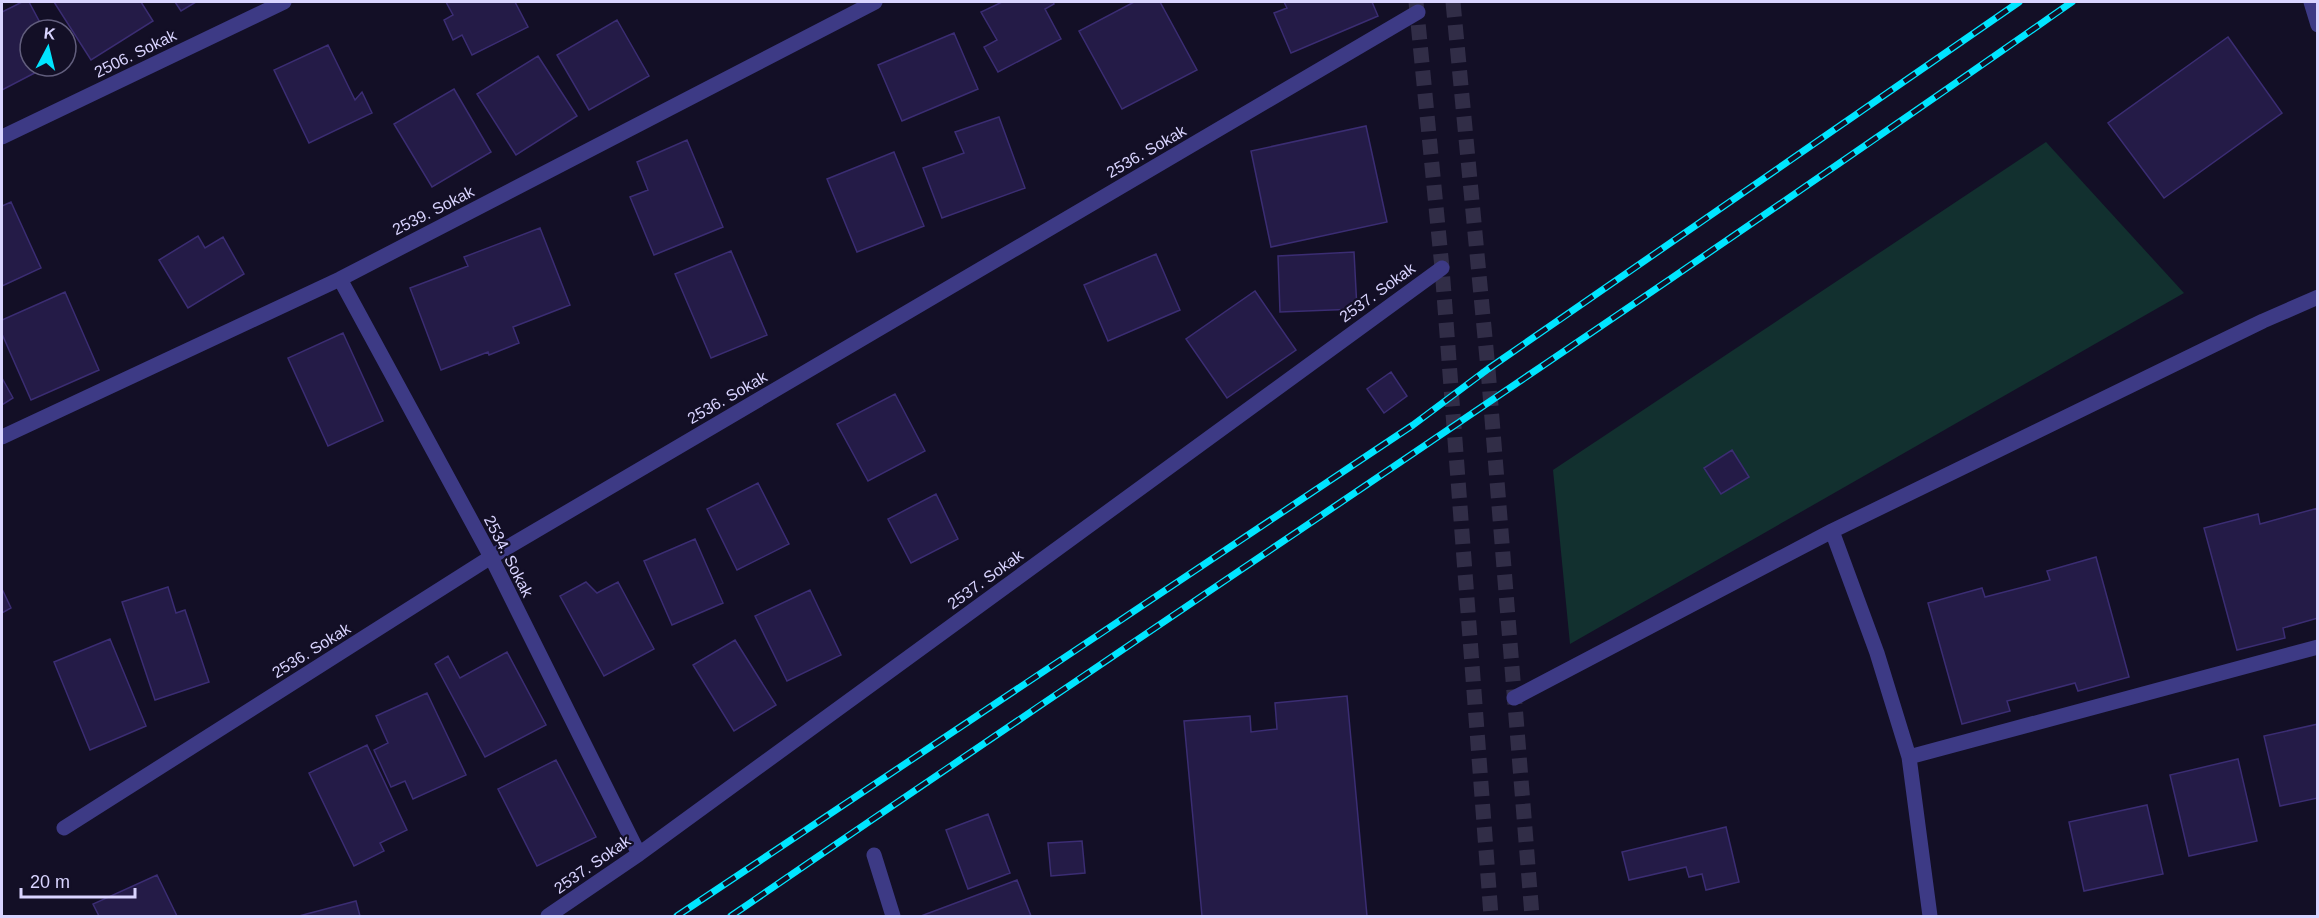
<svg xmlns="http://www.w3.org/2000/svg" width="2319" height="918" viewBox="0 0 2319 918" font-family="Helvetica,sans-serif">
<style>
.green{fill:#12302f}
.building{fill:#241b47;stroke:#3b2d73;stroke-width:1.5}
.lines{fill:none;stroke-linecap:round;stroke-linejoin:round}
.major-tunnel{stroke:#312d47;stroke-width:15;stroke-dasharray:15 8;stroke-linecap:butt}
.minor{stroke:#3d3a85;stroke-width:15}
.rail-casing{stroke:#00e5ff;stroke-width:7}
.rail{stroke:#130f26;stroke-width:4.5;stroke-dasharray:14;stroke-linecap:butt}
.labels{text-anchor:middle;stroke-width:4.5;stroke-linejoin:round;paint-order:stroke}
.street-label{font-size:16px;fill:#d9d4ff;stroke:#130f26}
</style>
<rect width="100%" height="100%" fill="#130f26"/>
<!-- green -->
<path class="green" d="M2046,142L2184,293L1570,644L1553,470Z"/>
<!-- building -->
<path class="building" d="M22,2H29L44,30H30V66H48L2,90V12Z
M54,2H141L153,21L91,60Z
M175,2H196L181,11Z
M446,2H515L528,27L472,55L462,35L453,40L444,20L453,15Z
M1002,2H1053L1054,4L1045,9L1061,39L998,72L984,47L997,40L981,12Z
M1134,2H1160L1197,70L1122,109L1079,31Z
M1284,2H1372L1378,16L1291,53L1274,13L1287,8Z
M617,20L649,76L589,110L557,55Z
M954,33L978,89L902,121L878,65Z
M2228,37L2282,113L2164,198L2108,123Z
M328,45L355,100L362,92L372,113L309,143L274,70Z
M538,56L577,116L516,155L477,94Z
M454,89L491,152L432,187L394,124Z
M999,117L1025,188L942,218L923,168L964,153L955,132Z
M1366,126L1387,222L1271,247L1251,151Z
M687,140L723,227L654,255L630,197L648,190L637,162Z
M894,152L924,226L857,252L827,179Z
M11,202L41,268L2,286V206Z
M540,228L570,305L513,327L519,343L489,355L488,352L441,370L410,288L468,266L464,257Z
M198,236L205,248L223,237L244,274L188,308L159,260Z
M731,251L767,335L711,358L675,274Z
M1354,252L1357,309L1280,312L1278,256Z
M1156,254L1180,310L1108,341L1084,285Z
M1255,291L1296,350L1227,398L1186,339Z
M65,292L99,370L31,400L2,334V320Z
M343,333L383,421L328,446L288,358Z
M1391,372L1407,396L1384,413L1367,389Z
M2,378L13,398L2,405Z
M895,394L925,451L868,481L837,424Z
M1732,450L1749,477L1721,494L1704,468Z
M758,483L789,544L737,570L707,509Z
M936,494L958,539L911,563L888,519Z
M2318,508V618L2283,628L2285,638L2237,650L2204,528L2258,514L2260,524Z
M695,539L723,603L672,625L644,561Z
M2096,557L2129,677L2078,691L2075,683L2007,701L2010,711L1962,724L1928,603L1982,588L1985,597L2050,580L2047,571Z
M586,582L597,593L618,582L654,649L604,676L560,596Z
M168,587L176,613L185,610L209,682L155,700L122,602Z
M2,589L11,608L2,613Z
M810,590L841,655L787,681L755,616Z
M110,639L146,726L90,750L54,662Z
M735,640L776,705L734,731L693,665Z
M507,652L546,725L485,757L435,664L448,656L460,678Z
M427,693L466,775L413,799L405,781L391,787L374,750L388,743L376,716Z
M1347,696L1367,916H1202L1184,721L1250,716L1251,732L1277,729L1275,703Z
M2318,724V798L2280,806L2264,736Z
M367,745L407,830L380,843L384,851L354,866L309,773Z
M2238,759L2257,841L2189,856L2170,775Z
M556,760L596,837L537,866L498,789Z
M2147,805L2163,874L2084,891L2069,822Z
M988,814L1010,873L968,889L946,830Z
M1726,827L1739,882L1706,890L1702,874L1689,877L1686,867L1629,880L1622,852Z
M1082,841L1085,873L1051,876L1048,843Z
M157,875L177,916H99L93,904Z
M1017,880L1031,916H921Z
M356,901L360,916H299Z"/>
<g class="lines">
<!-- major-tunnel -->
<path class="major-tunnel" d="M1416,2L1442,268L1491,916
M1453,2L1488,369L1532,916"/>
<!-- minor -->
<path class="minor" d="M2311,2L2318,25
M2,137L284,2
M340,279L491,557L639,854
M2,437L340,279L875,2
M1832,531L1877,653L1909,757L1930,916
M1514,698L1832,531L2263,321L2318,297
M1909,757L2318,647
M64,828L491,557L1418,12
M874,855L893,916
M548,916L639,854L1442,268"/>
<!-- rail casing -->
<g class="rail-casing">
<path id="rail" d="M677,916L1413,425L1488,369L2019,2
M731,916C1177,610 1629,312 2072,2"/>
</g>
<!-- rail -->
<use href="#rail" class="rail"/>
</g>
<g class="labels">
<!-- street labels -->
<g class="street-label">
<text transform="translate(135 53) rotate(-26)" y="6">2506. Sokak</text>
<text transform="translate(1146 151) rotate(-30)" y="6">2536. Sokak</text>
<text transform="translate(433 210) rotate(-27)" y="6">2539. Sokak</text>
<text transform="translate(1377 292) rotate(-36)" y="6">2537. Sokak</text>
<text transform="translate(727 397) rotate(-30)" y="6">2536. Sokak</text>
<text transform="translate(509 556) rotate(63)" y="6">2534. Sokak</text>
<text transform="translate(985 579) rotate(-36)" y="6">2537. Sokak</text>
<text transform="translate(311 650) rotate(-32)" y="6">2536. Sokak</text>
<text transform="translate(592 864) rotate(-35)" y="6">2537. Sokak</text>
</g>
</g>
<!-- border -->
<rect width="2319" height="918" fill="none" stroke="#d9d4ff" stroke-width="6"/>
<!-- north arrow -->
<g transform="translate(48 48) rotate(7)"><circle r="28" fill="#130f26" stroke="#625e7d" stroke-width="1.5"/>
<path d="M0-4.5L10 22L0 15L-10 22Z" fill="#00e5ff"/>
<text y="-9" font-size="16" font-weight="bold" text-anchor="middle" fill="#d9d4ff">K</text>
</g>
<!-- scale -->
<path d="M21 888v9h114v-9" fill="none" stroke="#d9d4ff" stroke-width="3"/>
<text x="30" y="888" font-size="18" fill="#d9d4ff" stroke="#130f26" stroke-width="4.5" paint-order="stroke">20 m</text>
</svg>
